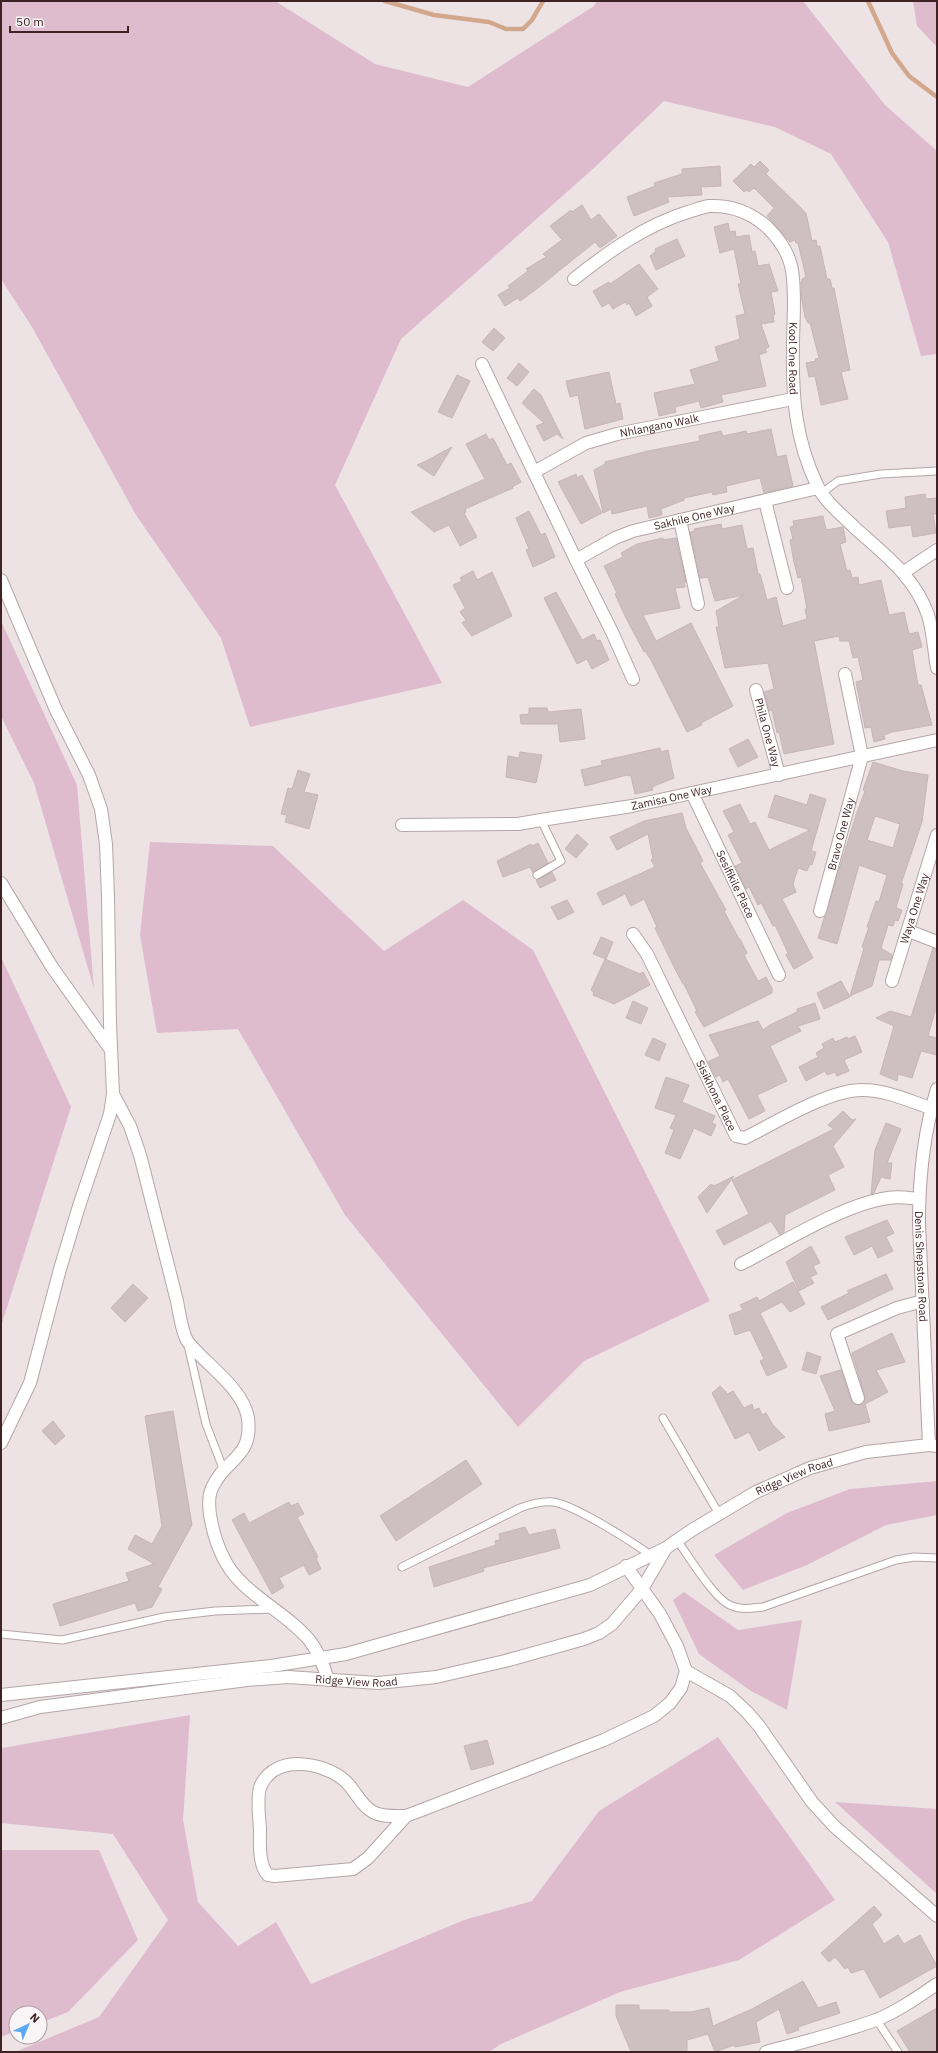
<svg xmlns="http://www.w3.org/2000/svg" width="938" height="2053" viewBox="0 0 938 2053" font-family="'IBM Plex Sans',sans-serif">
<style>
.green{fill:#debccd}
.lines{fill:none;stroke-linecap:round;stroke-linejoin:round}
.stream{stroke:#d2a78b;stroke-width:4.5}
.building{fill:#cebfc2;stroke:#c7b5b8;fill-rule:evenodd}
.lane-casing{stroke:#b5a5a7;stroke-width:9}
.street-casing{stroke:#b5a5a7;stroke-width:14}
.secondary-casing{stroke:#b69ea1;stroke-width:14}
.lane{stroke:#fff;stroke-width:7}
.street{stroke:#fff;stroke-width:12}
.secondary{stroke:#fff;stroke-width:12}
.labels{text-anchor:middle;stroke-width:4;stroke-linejoin:round;paint-order:stroke}
.street-label{font-size:11px;fill:#3f2223;stroke:#f9f4f5}
</style>
<rect width="100%" height="100%" fill="#ede3e5"/>
<!-- green -->
<path class="green" d="M1,1H275L375,64L468,87L594,6L597,1H803L885,105L937,151V354L921,356L888,242L831,154L775,127L664,101L594,168L401,339L335,485L442,683L250,727L221,638L136,515L32,327L1,279Z
M913,1H937V47L917,26Z
M1,621L77,785L94,989L34,783L1,716Z
M150,842L273,846L384,951L463,900L533,950L710,1301L584,1361L518,1427L345,1215L238,1029L157,1033L140,935Z
M1,957L71,1107L1,1326Z
M937,1481V1515L886,1525L807,1565L743,1590L714,1555L787,1513L850,1489Z
M684,1592L738,1630L802,1620L787,1710L751,1691L699,1654L673,1600Z
M190,1715L183,1820L198,1902L238,1946L276,1922L311,1984L464,1920L532,1901L599,1811L718,1737L835,1900L739,1960L620,1992L501,2044L489,2052H15L99,2017L168,1920L113,1834L1,1823L2,1748Z
M835,1802L937,1809V1894Z
M1,1850H99L138,1940L68,2012L40,2023V2013H16V2031L1,2037Z"/>
<g class="lines">
<!-- stream -->
<path class="stream" d="M385,1L434,15L489,22L506,29H523L532,20L543,1
M868,1L892,53L909,76L937,97"/>
</g>
<!-- building -->
<path class="building" d="M760,161L769,170L766,174L806,213L812,241L816,240L817,246H820L827,279H830L832,288H834L850,370L841,372L848,399L821,405L815,376L809,377L806,363L816,361L815,359L819,358L810,323H808L805,317L802,301L801,282H802V279L806,277L798,243H796L795,240L790,242L767,216L774,208L754,188L749,192L747,190L744,192L733,181L751,164L754,167Z
M720,166L721,186L701,187L702,195L667,197L669,202L634,216L627,197L655,186L654,183L682,174V169Z
M582,205L591,220L599,214L617,236L600,248L595,242L534,291L520,301L518,298L505,306L498,295L510,288L508,286L528,271L526,269L546,257L543,254L562,240L550,226L571,210L572,212Z
M728,223L730,232L735,231L736,237L749,235L752,252L755,251L758,266L769,264L778,291L771,292L775,314L773,315L774,322L761,324L769,347L765,349L767,352L759,355L766,386L721,395L723,402L701,408L699,401L675,407L676,412L659,416L654,393L695,384L690,370L719,361L715,347L740,339L736,316L745,314L738,284H741L734,249L720,253L714,227Z
M677,239L685,256L656,270L650,256L656,251L655,249Z
M639,264L658,289L647,297L652,306L636,316L629,303L627,305L625,302L613,309L609,303L602,307L593,291L609,282L610,284Z
M494,328L505,338L493,351L482,342Z
M519,363L529,372L517,386L507,378Z
M609,372L616,404L620,403L623,419L585,429L578,395L570,397L566,381Z
M457,375L470,381L452,418L438,412Z
M534,389L541,395L563,439L557,434L544,441L536,426L544,423L522,403Z
M771,429L777,457L786,455L793,486L764,493L760,478L726,486L727,492L713,495L712,492L684,498V500L661,509L662,515L649,518L647,506L612,514L611,509L603,513L594,470L605,464V462L648,451L700,441L699,436L721,431L723,436L746,431L747,434Z
M486,434L489,440L493,438L507,465L511,463L521,482L512,487L513,488L465,509L466,512L464,513L477,537L460,546L449,525L434,532L411,512L485,479L466,444Z
M452,447L434,476L417,465L426,461Z
M576,474L577,478L582,475L602,513L581,524L558,482Z
M925,494L926,499L937,498V514H933L936,533L913,537L911,525L889,528L886,511L906,508L905,497Z
M529,511L541,535L545,533L555,557L533,567L526,550L529,549L516,518Z
M823,516L826,530L843,527L846,542L840,544L847,571L850,570L852,578L858,577L859,585L881,580L889,615L904,612L909,634L918,632L922,647L912,650L918,685H921L932,725L892,732L884,735L885,739L874,742L871,727L865,728L856,682L863,680L858,657L853,658L849,641H840L839,636L814,641L834,744L784,754L779,732L777,733L772,710L769,711L764,692L774,689L768,663L725,668L716,627H719L716,611L744,595L715,601L708,577L700,578L690,532L695,531L694,529L721,524L722,529L742,525L747,549L753,548L758,574H760L767,600L776,597L783,626L807,619L805,609H807L801,577L798,578L794,562L790,540L793,539L790,527L794,526L793,521Z
M663,538V540L676,538L686,582H684L685,587L675,588L680,608L643,615L656,641L691,623L733,706L701,723L702,725L687,732L651,660L645,651L644,652L625,616L615,594L617,593L604,566L623,557L621,553L637,544Z
M473,571L477,580L492,572L512,616L472,636L462,623L466,620L460,612L465,608L453,585L462,581L460,578Z
M556,592L582,640L594,634L597,641L600,640L609,660L592,669L587,659L577,664L544,598Z
M529,708H547L548,712L581,709L585,739L560,742L558,724H521L520,715L529,714Z
M748,739L758,757L738,767L729,749Z
M660,748L661,752L668,750L674,778L652,787L653,790L635,794L631,776L627,775L585,786L581,770L602,765L601,761Z
M520,752L542,755L536,783L506,777L508,756L519,758Z
M873,762L903,771L928,775L922,822L901,884H903L896,908L902,910L898,921L895,920L893,926L888,925L881,948L892,955L891,960H879L872,986L850,996L864,948L862,947L869,927H867L876,901L879,902L887,875L859,865L837,944L818,938L856,815L865,791L863,790ZM875,816L900,824L893,848L867,840Z
M298,770L310,774L304,792L318,795L309,829L285,822L287,815L281,814L288,788L292,789Z
M810,794L826,799L811,851L816,852L812,865L810,864L807,871L798,868L793,884L796,892L782,899L813,958L794,969L786,955L788,953L775,925L773,926L763,906L761,903L758,905L749,887L746,889L735,866L742,863L728,835L734,832L723,811L740,804L750,824L755,822L769,850L810,830L768,817L775,795L807,805Z
M682,813L686,828L703,861L700,863L726,910L724,911L739,939H740L747,953L744,955L758,981L766,977L772,988V993L704,1027L695,1012L697,1011L684,984H683L675,969L655,928L657,927L644,899L631,906L625,894L603,905L597,893L655,867L651,860L653,859L648,834L617,850L610,837L644,821Z
M577,834L588,844L576,858L565,849Z
M538,843L548,863L533,873L530,867L503,877L497,861L531,844L532,846Z
M552,872L556,880L540,888L536,880Z
M567,900L574,912L558,920L551,907Z
M601,937L613,942L606,959L593,954Z
M933,948L937,949V1005L928,1036L937,1038V1055L921,1051L912,1078L898,1074L897,1081L880,1074L894,1026L876,1018L890,1011L911,1017Z
M605,959L640,974L643,972L650,985L614,1004L593,995L594,992L591,990Z
M841,981L850,997L824,1009L817,993Z
M633,1001L648,1008L641,1024L626,1018Z
M815,1003L820,1019L798,1026L801,1031L770,1046L787,1081L757,1095L765,1111L749,1119L728,1079L723,1082L720,1075L716,1077L708,1062L720,1056L709,1035L758,1021L763,1030L770,1025L797,1012V1009Z
M855,1036L862,1052L844,1060L849,1071L837,1076L835,1072L827,1075L825,1071L806,1081L799,1067L818,1057L816,1053L824,1048L822,1044L833,1038L835,1042L847,1037L848,1039Z
M653,1038L666,1044L659,1061L645,1055Z
M666,1077L689,1085L682,1102L715,1116L712,1123L716,1125L711,1136L694,1128L680,1159L665,1153L674,1130L670,1128L676,1115L655,1108Z
M843,1111L852,1120L856,1119L833,1146L844,1167L828,1175L835,1190L785,1215L784,1232L780,1235L771,1221L724,1245L716,1231L749,1214L732,1180L834,1129L828,1125Z
M886,1123L901,1129L887,1163H892L890,1179L881,1177L874,1193L871,1194L875,1150Z
M734,1176L707,1213L698,1197L711,1184L714,1186Z
M887,1220L894,1233L886,1237L893,1251L878,1258L872,1246L854,1255L845,1237Z
M811,1246L820,1263L813,1266L817,1274L810,1277L814,1283L799,1291L786,1262Z
M886,1274L893,1289L828,1320L821,1307L849,1293L847,1291Z
M793,1282L805,1304L790,1312L782,1302L760,1313L787,1367L767,1376L760,1361L764,1359L750,1330L735,1335L729,1315L743,1310L740,1305L757,1297L759,1301Z
M133,1284L148,1298L125,1322L111,1308Z
M892,1333L905,1362L876,1370L888,1392L865,1404L870,1422L829,1431L825,1414L835,1411L820,1376L841,1370L851,1401L856,1405H861L864,1403L865,1396L852,1353Z
M807,1352L821,1357L816,1374L802,1370Z
M720,1386L728,1394L733,1391L744,1408L752,1404L754,1410L759,1408L762,1415L766,1413L773,1425L785,1437L759,1451L749,1432L735,1439L712,1393Z
M173,1411L192,1525L158,1587L162,1589L152,1607L138,1611L135,1603L60,1626L53,1604L129,1581L126,1573L154,1564L128,1549L135,1535L152,1544L162,1526L145,1416Z
M53,1421L65,1436L55,1445L42,1431Z
M466,1460L482,1484L396,1541L380,1516Z
M289,1502L291,1506L298,1503L304,1514L297,1517L318,1557L316,1558L321,1569L309,1575L304,1565L279,1578L284,1587L272,1594L232,1520L244,1513L249,1523Z
M525,1527L529,1535L555,1529L560,1548L483,1568L484,1571L434,1587L429,1567L496,1545L495,1541L500,1540L499,1534Z
M487,1740L494,1764L471,1770L464,1746Z
M874,1906L882,1915L872,1924L884,1944L898,1935L904,1944L920,1935L937,1966L880,1998L864,1969L851,1973L848,1967L845,1969L835,1957L829,1962L821,1953Z
M803,1981L818,2008L836,2002L840,2013L798,2027L799,2030L787,2034L779,2009L756,2022L760,2042L735,2047L734,2045L715,2052L708,2034L687,2040V2052H631L616,2016V2005H639V2010H669V2012H691L709,2008L713,2026L752,2009Z
M937,2008V2052H910L897,2031Z"/>
<g class="lines">
<!-- lane casing -->
<g class="lane-casing">
<path id="lane" d="M822,493L838,481L881,474L937,471
M537,875L561,861L541,820
M188,1345L206,1424L224,1471
M663,1418L719,1514
M677,1540C688,1555 715,1601 732,1606C742,1610 752,1608 763,1607L896,1560L914,1557L937,1558
M402,1567L520,1508C531,1504 541,1501 553,1502C573,1504 634,1543 652,1556
M1,1634L62,1640L164,1617L215,1611L273,1609
M876,2019L898,2052"/>
</g>
<!-- street casing -->
<g class="street-casing">
<g id="street">
<path id="s1" d="M574,279C609,251 646,225 688,212C695,210 702,207 709,206C732,205 752,213 768,228C780,240 789,253 792,270C796,295 793,321 793,345C792,396 795,439 817,485C824,501 843,516 855,528C884,554 915,577 928,615C933,631 934,651 937,668"/>
<path d="M482,364L576,560L612,632L633,679"/>
<path id="s2" d="M534,472L586,443L617,434L793,399"/>
<path d="M765,501L787,588"/>
<path d="M680,520L698,604"/>
<path id="s3" d="M576,560L615,538L633,531L818,488"/>
<path d="M904,572L937,550"/>
<path d="M1,580L56,710L89,775L101,809L106,844L108,897L110,1024L113,1094L110,1114L79,1206L60,1269L30,1383L1,1443"/>
<path id="s4" d="M756,690L779,775"/>
<path id="s5" d="M692,793L779,975"/>
<path id="s6" d="M402,825L518,824L541,820L632,806L937,740"/>
<path d="M1,883L52,967L111,1050"/>
<path id="s7" d="M820,911L862,756L845,674"/>
<path d="M909,931L937,942"/>
<path id="s8" d="M633,934L647,954L736,1136L745,1138C775,1123 830,1089 863,1090C886,1090 909,1101 931,1108"/>
<path id="s9" d="M892,981L937,835"/>
<path d="M113,1094L130,1126L140,1155C152,1204 165,1252 177,1301C179,1311 182,1334 188,1342C206,1365 243,1388 248,1418C253,1459 225,1458 212,1488C204,1505 215,1541 223,1557C240,1594 285,1610 310,1641C319,1653 324,1666 328,1680"/>
<path d="M741,1264C782,1243 844,1204 888,1198C899,1196 909,1198 919,1199"/>
<path d="M858,1398L837,1334L897,1308L923,1301"/>
<path d="M686,1671L730,1696L747,1712L759,1726L812,1802L834,1826L937,1916"/>
<path id="s10" d="M1,1695L271,1666L346,1654L590,1585L666,1548L692,1530L756,1492L810,1468L866,1452L929,1445"/>
<path id="s11" d="M1,1718L40,1707L247,1680L288,1677L378,1683L436,1677L505,1661L584,1639L599,1633L612,1624L642,1589L666,1548"/>
<path d="M406,1816L368,1858L353,1869L275,1876L268,1875C258,1865 260,1841 260,1828C259,1818 257,1793 261,1785C276,1754 323,1762 344,1780C355,1789 360,1805 373,1812C382,1817 395,1816 406,1816L604,1740L654,1716L670,1703L681,1688L686,1671L677,1646L660,1614L626,1566"/>
<path d="M766,2052C803,2042 840,2033 876,2020C898,2011 918,1997 937,1984"/>
</g>
</g>
<!-- secondary casing -->
<g class="secondary-casing">
<g id="secondary">
<path id="s12" d="M937,1089C924,1131 919,1179 919,1223L929,1445L937,1446"/>
</g>
</g>
<!-- lane -->
<use href="#lane" class="lane"/>
<!-- street -->
<use href="#street" class="street"/>
<!-- secondary -->
<use href="#secondary" class="secondary"/>
</g>
<g class="labels">
<!-- street labels -->
<g class="street-label">
<text dy="4" stroke="none"><textPath href="#s1" startOffset="357">Kool One Road</textPath></text>
<text dy="4" stroke="none"><textPath href="#s2" startOffset="135">Nhlangano Walk</textPath></text>
<text dy="4" stroke="none"><textPath href="#s3" startOffset="127">Sakhile One Way</textPath></text>
<text dy="4" stroke="none"><textPath href="#s4" startOffset="44">Phila One Way</textPath></text>
<text dy="4" stroke="none"><textPath href="#s6" startOffset="272">Zamisa One Way</textPath></text>
<text dy="4" stroke="none"><textPath href="#s7" startOffset="80">Bravo One Way</textPath></text>
<text dy="4" stroke="none"><textPath href="#s5" startOffset="101">Sesifikile Place</textPath></text>
<text dy="4" stroke="none"><textPath href="#s9" startOffset="76">Waya One Way</textPath></text>
<text dy="4" stroke="none"><textPath href="#s8" startOffset="182">Sisikhona Place</textPath></text>
<text dy="4" stroke="none"><textPath href="#s12" startOffset="179">Denis Shepstone Road</textPath></text>
<text dy="4" stroke="none"><textPath href="#s10" startOffset="833">Ridge View Road</textPath></text>
<text dy="4" stroke="none"><textPath href="#s11" startOffset="359">Ridge View Road</textPath></text>
</g>
</g>
<!-- border -->
<rect width="938" height="2053" fill="none" stroke="#3f2223" stroke-width="4"/>
<!-- north arrow -->
<g transform="translate(28 2025) rotate(44)"><circle r="19" fill="#f9f4f5" stroke="#afa0a1"/>
<path d="M0-3L7 15L0 10L-7 15Z" fill="#5ca9f3"/>
<text y="-6" font-size="11" font-weight="bold" text-anchor="middle" fill="#3f2223">N</text>
</g>
<!-- scale -->
<path d="M10 26v6h118v-6" fill="none" stroke="#3f2223" stroke-width="2"/>
<text x="16" y="26" font-size="12" fill="#3f2223" stroke="#f9f4f5" stroke-width="3" paint-order="stroke">50 m</text>
</svg>
